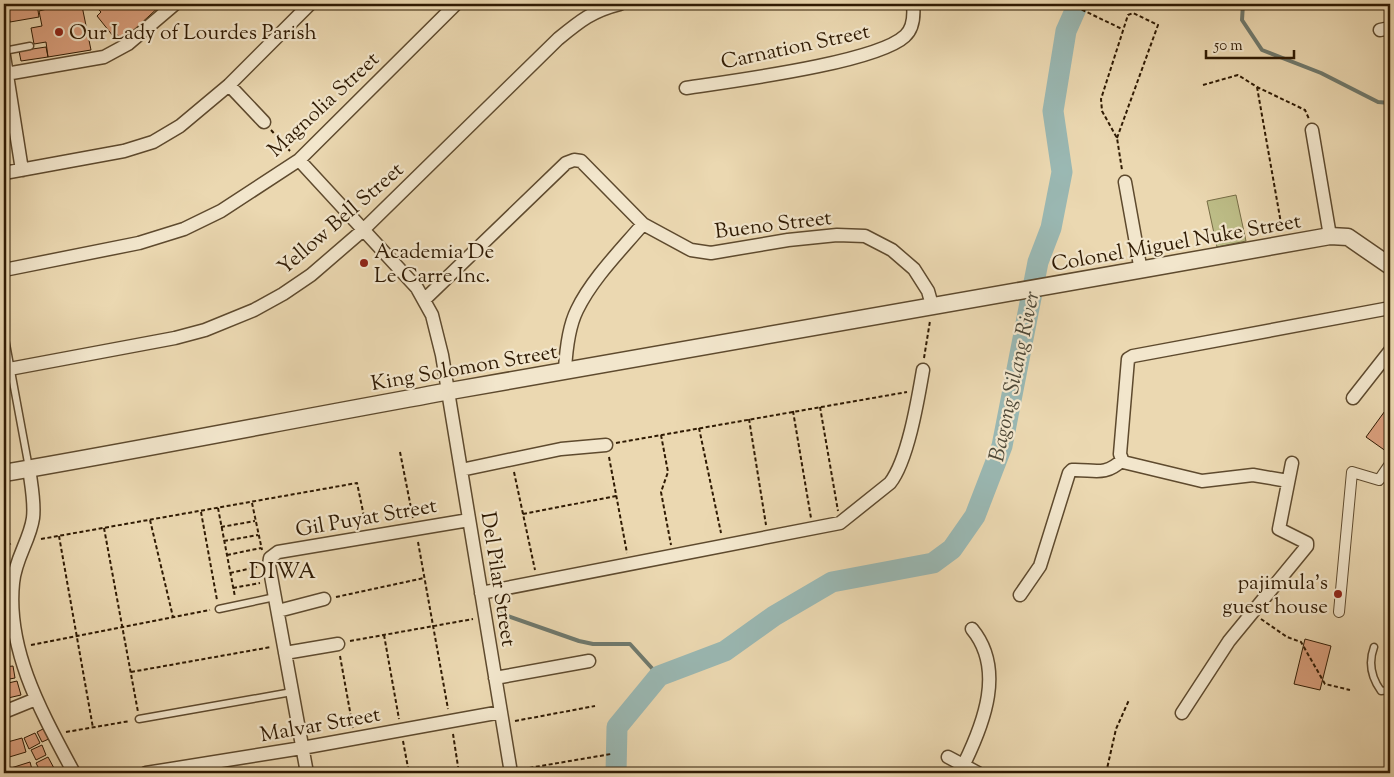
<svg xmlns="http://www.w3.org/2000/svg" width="1394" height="777" viewBox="0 0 1394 777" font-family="'Sorts Mill Goudy',serif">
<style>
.green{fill:#bdbd87;stroke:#766c45}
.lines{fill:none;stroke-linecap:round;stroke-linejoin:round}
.stream{stroke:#6f796d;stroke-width:4}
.river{stroke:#9ab8b3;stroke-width:21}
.building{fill:#dca17f;stroke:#2f1a03}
.service-casing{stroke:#5e4a2e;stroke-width:9}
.pedestrian-casing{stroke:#5e4a2e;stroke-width:12}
.minor-casing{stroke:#5e4a2e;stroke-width:15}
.tertiary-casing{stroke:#5e4a2e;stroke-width:19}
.path{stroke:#2f1a03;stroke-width:2;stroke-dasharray:4 2.5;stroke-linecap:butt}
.service{stroke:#f2e6cc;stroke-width:6}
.pedestrian{stroke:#f2e6cc;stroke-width:10}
.minor{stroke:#f2e6cc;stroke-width:12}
.tertiary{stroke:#f2e6cc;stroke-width:16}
.poi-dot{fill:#8f2418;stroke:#f2e6cc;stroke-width:2}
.labels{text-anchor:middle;stroke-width:4.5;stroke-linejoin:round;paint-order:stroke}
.poi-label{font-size:21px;fill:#2f1a03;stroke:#f2e6cc;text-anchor:start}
.street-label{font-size:21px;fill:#2f1a03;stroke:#f2e6cc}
.water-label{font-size:22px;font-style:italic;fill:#4f4938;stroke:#f2e6cc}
.neighbourhood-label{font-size:22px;letter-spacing:1px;fill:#2f1a03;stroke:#f2e6cc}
</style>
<rect width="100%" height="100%" fill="#ebd8b1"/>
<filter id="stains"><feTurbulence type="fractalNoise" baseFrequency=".004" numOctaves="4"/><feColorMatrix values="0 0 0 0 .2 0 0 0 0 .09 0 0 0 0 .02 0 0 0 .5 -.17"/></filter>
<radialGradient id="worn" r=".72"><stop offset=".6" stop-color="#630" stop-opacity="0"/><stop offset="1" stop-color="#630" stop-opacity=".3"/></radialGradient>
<!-- green -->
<path class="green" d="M1236,195L1246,241L1217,247L1207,201Z"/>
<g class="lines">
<!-- stream -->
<path class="stream" d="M1243,4L1242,20L1262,50L1321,73L1378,102L1390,103
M499,613L579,641L593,644H630L659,676"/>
<!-- river -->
<path class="river" d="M616,773L617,727L659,676L725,651L774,616L832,582L933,563L952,549L975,516L1002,446L1038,262L1051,228L1062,172L1053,111L1066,31L1078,4"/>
</g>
<!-- building -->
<path class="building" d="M7,4H37L39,17L10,22Z
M46,4H71L72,9L82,6L91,50L48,57L46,42L34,44L31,28L42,26L39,11L47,9Z
M101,4L106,7L110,4H162L122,41L116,33L113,36L97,16L101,12L97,8Z
M46,47L48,57L21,61L19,51Z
M1390,404V454L1366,437Z
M1305,639L1331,646L1320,690L1294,684Z
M13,666L15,678L4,680V667Z
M17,681L21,695L8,698L4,684Z
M45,728L51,738L42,742L37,732Z
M35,733L40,743L29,749L24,738Z
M22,738L26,752L6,758L4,743Z
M42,745L46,755L36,760L31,750Z
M48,757L55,770L41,773L36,763Z
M30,762L33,773H13L11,768Z"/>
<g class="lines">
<!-- service casing -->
<g class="service-casing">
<path id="service" d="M4,51L30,46
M4,333L29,468
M219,609L275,597
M1374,647C1368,663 1371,677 1381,691L1390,690
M139,719L292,692"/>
</g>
<!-- pedestrian casing -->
<g class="pedestrian-casing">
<path id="pedestrian" d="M1339,612L1352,472L1379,480L1390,464"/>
</g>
<!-- minor casing -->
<g class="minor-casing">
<path id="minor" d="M1380,30L1390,28
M4,56L22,170
M6,74L104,57L128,44L175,4
M229,85L264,122
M686,88C731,81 876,63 905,36C914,28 914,14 913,4
M1312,130L1330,236
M299,160L417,288L432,315L442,355L511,773
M4,173L124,151L153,142L180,126L229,85L310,4
M1125,182L1141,271
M4,270L139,243L184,229L221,211L299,160L456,4
M424,300L566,163L574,160L581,161L643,224L691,250L711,253L788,240L837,235L865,236L892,250L914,269L928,291L932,305
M4,370L175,338L205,330L254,310L283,294L311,275L362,231L558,39C580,21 592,11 620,4
M565,370C566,351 568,328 577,310C592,279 620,251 643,224
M1353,398L1390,351
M29,468C31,484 35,502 33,518C30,540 15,559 13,583C6,651 43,715 74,773
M461,470L561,449L606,445
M1288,481L1253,475L1202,481L1123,462L1120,454L1128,359L1133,356L1390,308
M481,593L840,523L890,483C908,460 918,399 923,370
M1020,595L1040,566L1069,473L1072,470C1093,469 1105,477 1122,460
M278,611L324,599
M285,653L338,644
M495,678L589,661
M4,712L36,699
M1182,713L1229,641L1307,546V543L1279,529L1292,463
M948,757L978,773
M964,764C984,723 1005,669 972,629
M146,773L302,748L501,712
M307,773L269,565L270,558L278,552L469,520"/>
</g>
<!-- tertiary casing -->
<g class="tertiary-casing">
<path id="tertiary" d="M4,473C155,447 305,417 456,390C748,338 1039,288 1330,236L1348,237L1390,266"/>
</g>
<!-- path -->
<path class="path" d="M1070,4L1122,29
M1203,85L1238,75L1257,87L1305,110L1309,119
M1257,87L1282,229
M271,130L290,151
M1117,138L1158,25L1133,13L1128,15L1101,99L1102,111L1117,138L1122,170
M924,358L930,321
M820,407L838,511
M793,411L811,518
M749,419L766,525
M699,428L721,533
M661,435L668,472L661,492L671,545
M616,443L907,392
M400,452L413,518
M609,457L627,553
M514,472L535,570
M252,503L262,550
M218,508L235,597
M201,512L217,600
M523,514L616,496
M150,520L173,617
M221,527L255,521
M104,528L138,712
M59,536L93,728
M41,539L357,483L366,526
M224,541L258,535
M418,542L448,709
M4,545L11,544
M227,555L261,548
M230,573L257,567
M233,588L260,583
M336,597L424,578
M1261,619L1287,637L1301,642L1325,684L1350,690
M384,635L399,719
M350,641L473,619
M31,645L210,610
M340,656L353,728
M131,672L271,647
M515,721L595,706
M66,732L130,721
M453,734L459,773
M403,741L409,773
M523,769L611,754
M1106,773L1116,729L1129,700"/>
<!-- service -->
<use href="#service" class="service"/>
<!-- pedestrian -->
<use href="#pedestrian" class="pedestrian"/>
<!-- minor -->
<use href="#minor" class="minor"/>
<!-- tertiary -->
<use href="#tertiary" class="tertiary"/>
</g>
<!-- markers -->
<g class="poi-dot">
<circle cx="59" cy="32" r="5"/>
<circle cx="364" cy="263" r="5"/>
<circle cx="1338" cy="594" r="5"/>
</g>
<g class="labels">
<!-- poi labels -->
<g class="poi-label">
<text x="69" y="39">Our Lady of Lourdes Parish</text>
<text x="374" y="258">Academia De<tspan x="374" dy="24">Le Carre Inc.</tspan></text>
<text x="1328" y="589" text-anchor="end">pajimula's<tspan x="1328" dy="24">guest house</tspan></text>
</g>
<!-- street labels -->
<g class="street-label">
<text transform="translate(795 46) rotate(-12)" y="7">Carnation Street</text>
<text transform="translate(323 104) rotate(-43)" y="7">Magnolia Street</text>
<text transform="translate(340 218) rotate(-41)" y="7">Yellow Bell Street</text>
<text transform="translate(773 224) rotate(-7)" y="7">Bueno Street</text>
<text transform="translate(1176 242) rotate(-10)" y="7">Colonel Miguel Nuke Street</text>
<text transform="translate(464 367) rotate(-10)" y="7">King Solomon Street</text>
<text transform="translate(366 517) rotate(-10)" y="7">Gil Puyat Street</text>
<text transform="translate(499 579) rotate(81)" y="7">Del Pilar Street</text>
<text transform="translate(320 724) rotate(-10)" y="7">Malvar Street</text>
</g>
<!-- water labels -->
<g class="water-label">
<text transform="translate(1013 376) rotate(-78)" y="8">Bagong Silang River</text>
</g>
<!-- neighbourhood labels -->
<g class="neighbourhood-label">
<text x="283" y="578">DIWA</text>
</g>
</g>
<!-- margin -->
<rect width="1394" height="777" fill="none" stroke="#ebd8b1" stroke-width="20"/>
<rect x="5" y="5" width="1384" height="767" fill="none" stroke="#2f1a03" stroke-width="2.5"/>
<rect x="10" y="10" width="1374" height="757" fill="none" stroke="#2f1a03"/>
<!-- scale -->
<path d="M1206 50v8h88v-8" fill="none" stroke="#2f1a03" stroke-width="2.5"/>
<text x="1214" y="50" font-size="15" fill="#2f1a03" stroke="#f2e6cc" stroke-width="4" paint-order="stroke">50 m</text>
<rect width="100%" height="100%" filter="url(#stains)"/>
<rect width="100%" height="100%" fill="url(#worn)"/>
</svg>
